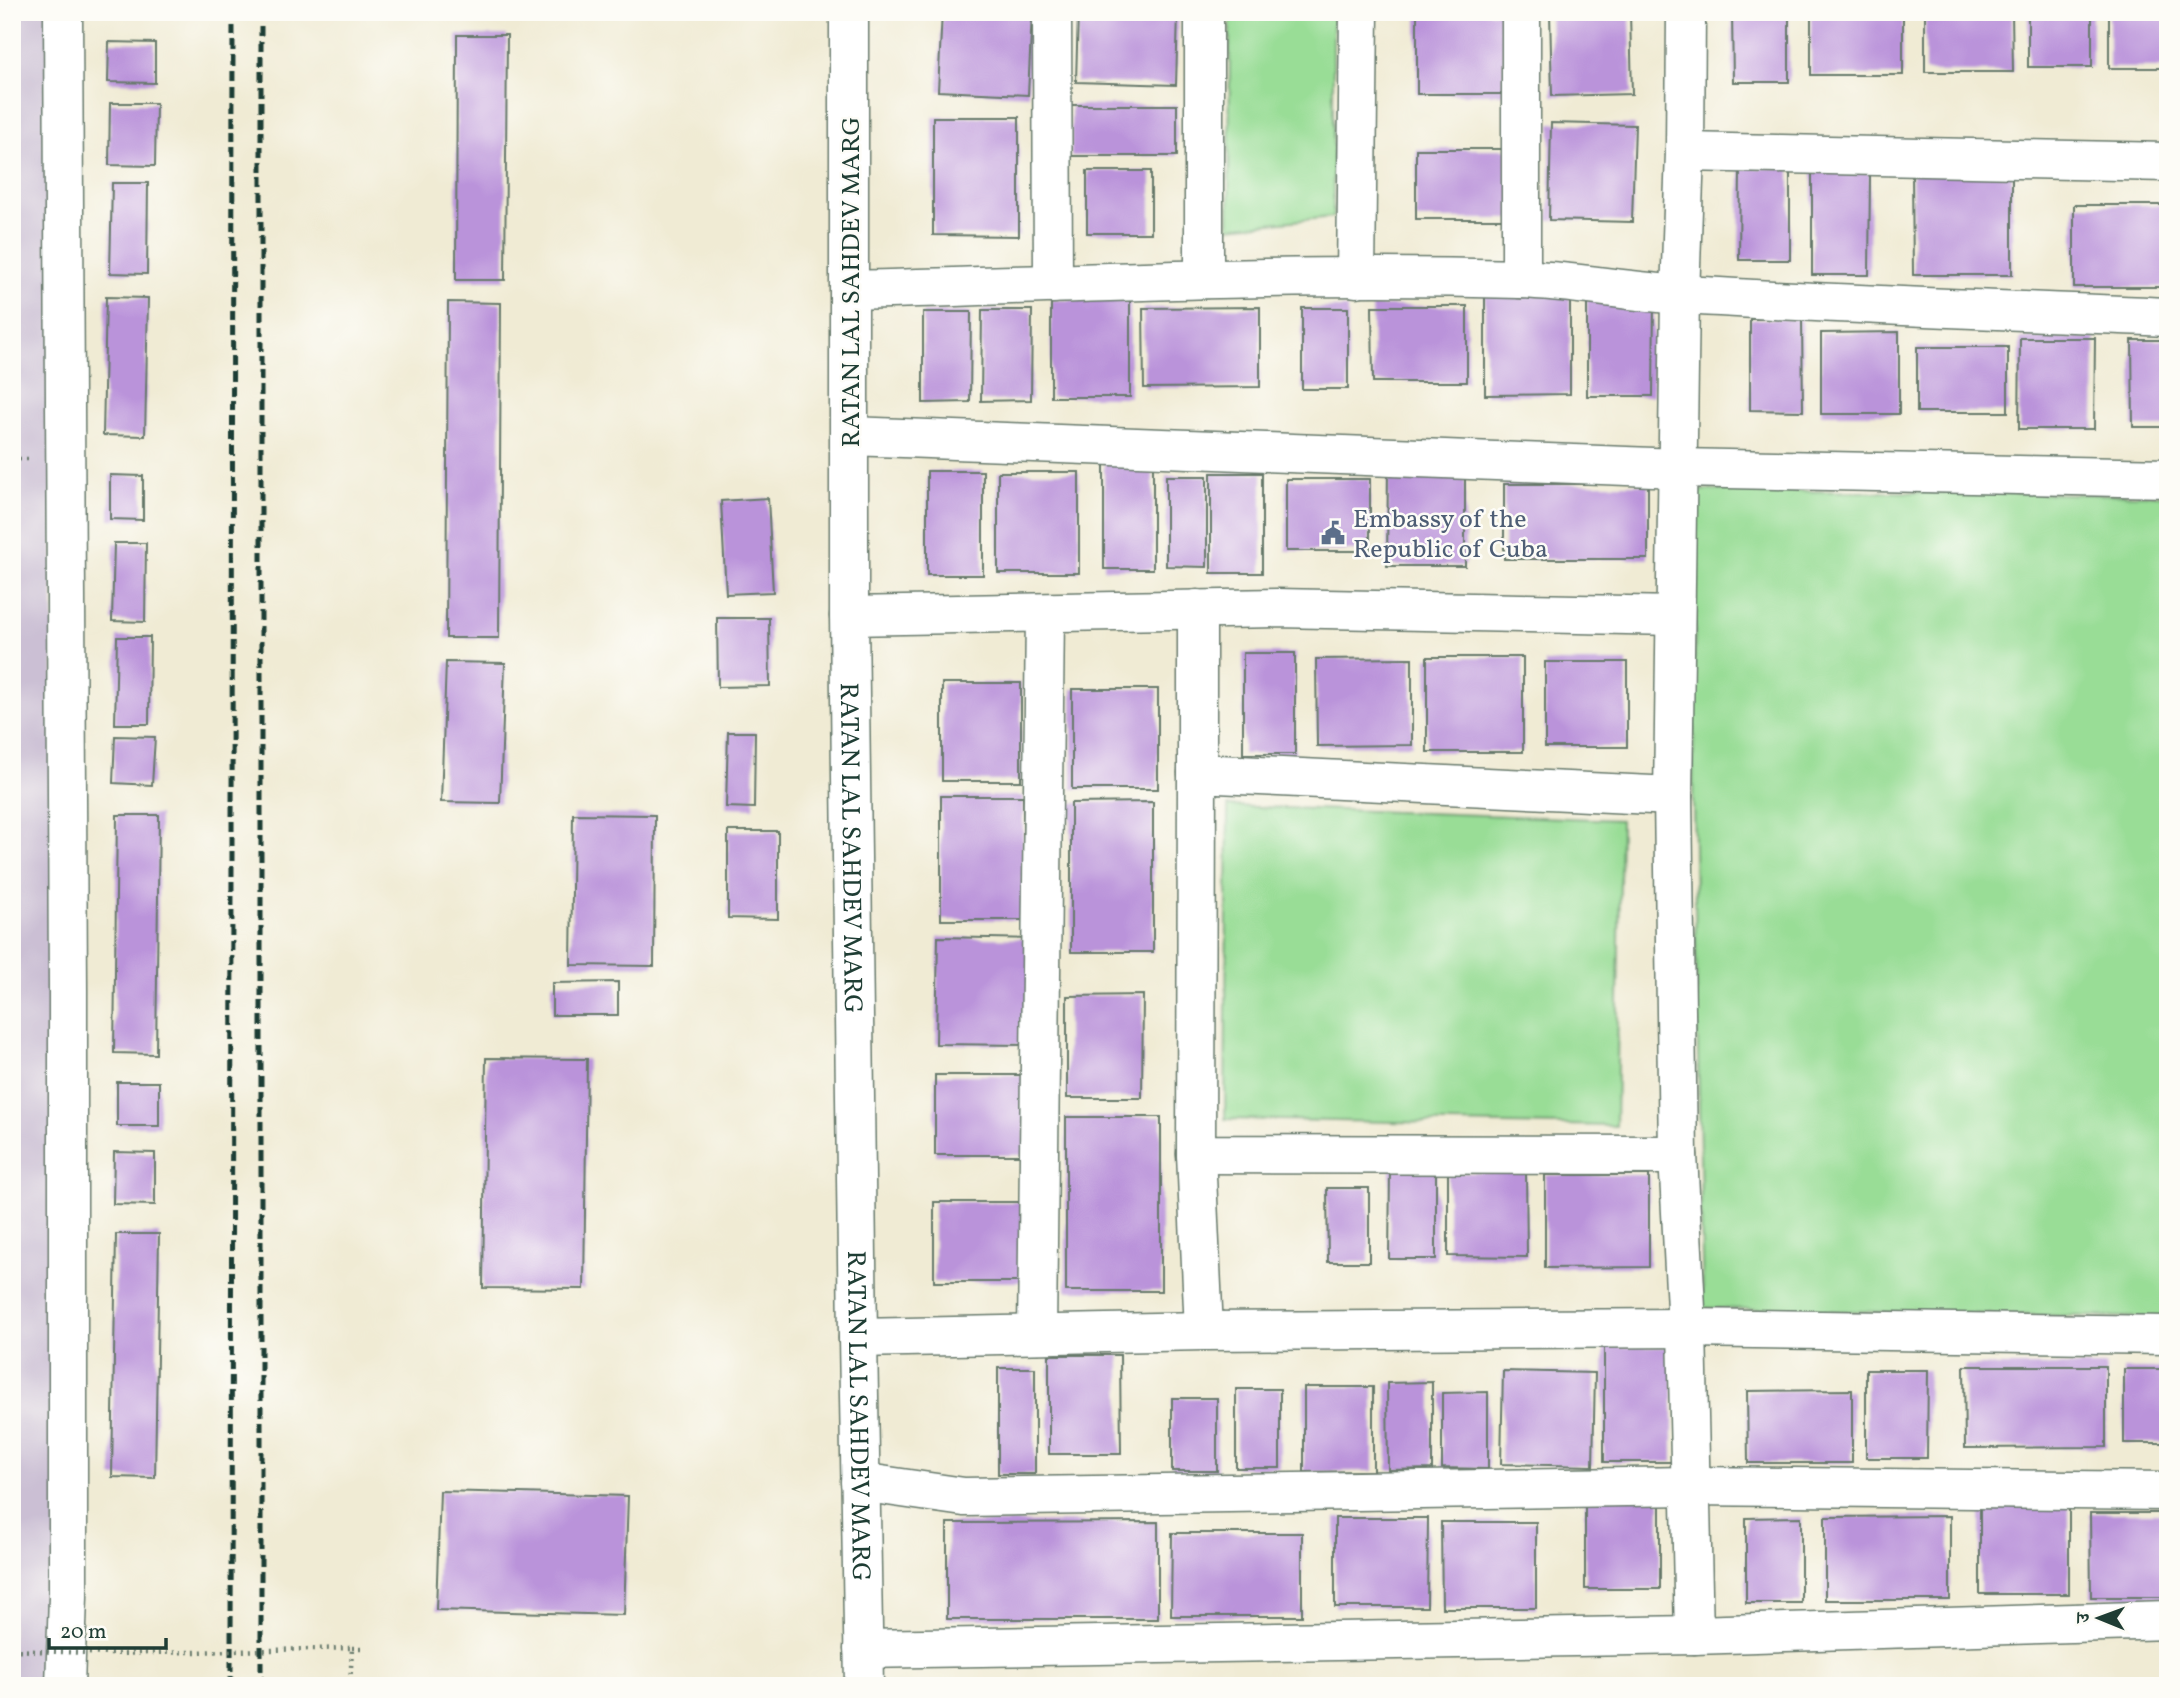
<svg xmlns="http://www.w3.org/2000/svg" width="2180" height="1698" viewBox="0 0 2180 1698" font-family="Vollkorn,'Noto Serif Devanagari',serif">
<style>
.industrial{fill:#cbbfd4}
.green{fill:#99dd96;stroke:#5c8d65;stroke-width:2}
.building{fill:#ba93da}
.lines{fill:none;stroke-linecap:round;stroke-linejoin:round}
.minor-casing{stroke:#687a6c;stroke-width:41}
.path{stroke:#687a6c;stroke-width:4.5;stroke-dasharray:2 5;stroke-linecap:butt}
.minor{stroke:#fff;stroke-width:38}
.rail{stroke:#1f3d34;stroke-width:5;stroke-dasharray:10 5;stroke-linecap:butt}
.path-bridge{stroke:#687a6c;stroke-width:4.5;stroke-dasharray:2 5;stroke-linecap:butt}
.labels{text-anchor:middle;stroke-width:5;stroke-linejoin:round;paint-order:stroke}
.street-label{font-size:26px;fill:#1f3d34;stroke:#fdfcf7}
.service-label{font-size:26px;fill:#4e5e75;stroke:#fdfcf7;text-anchor:start}
</style>
<rect width="100%" height="100%" fill="#fdfcf7"/>
<filter id="ink" filterUnits="userSpaceOnUse"><feTurbulence type="fractalNoise" baseFrequency=".0143" numOctaves="2"/><feDisplacementMap in="SourceGraphic" scale="14" xChannelSelector="R" yChannelSelector="G"/><feConvolveMatrix kernelMatrix="1 2 1 2 8 2 1 2 1" color-interpolation-filters="sRGB"/></filter>
<filter id="wash" filterUnits="userSpaceOnUse"><feTurbulence type="fractalNoise" baseFrequency=".00686" numOctaves="4" result="noise"/><feDisplacementMap in="SourceGraphic" scale="28" xChannelSelector="R" yChannelSelector="G"/><feGaussianBlur stdDeviation="1.57" result="paint"/><feColorMatrix in="noise" values="0 0 0 0 0 0 0 0 0 0 0 0 0 0 0 0 0 1.4 0 .05"/><feComposite in="paint" operator="in"/></filter>
<g filter="url(#wash)">
<rect width="100%" height="100%" fill="#f0ebd4"/>
<!-- industrial -->
<path class="industrial" d="M12,12H50L59,1686H12Z"/>
<!-- green -->
<path class="green" d="M1230,12H1333V217L1229,227Z
M1696,490L2168,495V1318L1703,1308L1693,799Z
M1228,806L1621,820L1616,1126L1225,1119Z"/>
<g id="blocks">
<!-- building -->
<path class="building" d="M942,12H1032L1028,95L938,91Z
M1078,12H1178L1176,85L1076,82Z
M1417,12H1504V94H1417Z
M1550,12H1630L1632,94L1552,96Z
M1732,12H1789V82H1733Z
M1811,12H1903V75H1811Z
M1925,12H2012L2013,72H1925Z
M2028,12H2092V67H2028Z
M2109,12H2168V68H2109Z
M457,35H507L505,280H456Z
M109,42L155,43V83L108,82Z
M110,103H156L155,166L109,165Z
M1071,105H1177V156H1071Z
M933,117H1019V236L933,235Z
M1551,123L1635,125L1632,222L1549,220Z
M1416,149H1515V219H1416Z
M1740,168H1790V260H1739Z
M2012,170V275H1913L1912,171Z
M1087,171H1151V233H1087Z
M1812,172L1870,173L1869,275H1812Z
M112,183H148L147,274L110,273Z
M2074,205H2168V287H2074Z
M1485,287H1570V394L1485,395Z
M106,297L148,298L145,436L103,435Z
M1587,298H1654L1653,396H1587Z
M1051,300H1130V397H1051Z
M448,302L501,303L499,638H446Z
M1372,306H1467V382H1373Z
M1260,307V387L1144,388L1143,308Z
M1302,308H1348V389H1302Z
M982,310H1032L1031,400L981,401Z
M923,312H971L970,402L923,403Z
M1750,319H1802L1803,411L1750,410Z
M1899,332V414H1821V333Z
M2020,338H2095L2094,429H2019Z
M2132,340H2168V427H2133Z
M1917,347H2008V412H1917Z
M1104,458L1153,459V569H1104Z
M1388,467H1465V566H1387Z
M927,471H983V575H927Z
M998,472H1079V573H998Z
M1211,473H1262V573H1211Z
M110,475L143,476V520L110,519Z
M1166,476H1207V567L1166,566Z
M1286,479H1370V551H1286Z
M1504,484H1648V559H1504Z
M768,498L773,592L726,594L721,501Z
M114,543H146L145,622L112,621Z
M717,618H769L770,686L718,687Z
M117,637H150L149,724H115Z
M1243,653H1295V754H1243Z
M1427,657H1523V752H1427Z
M1412,658V745L1317,746L1316,659Z
M446,662L505,663L500,803L441,802Z
M1545,662H1627V747H1545Z
M942,683H1021V781H942Z
M1072,689H1158V789H1072Z
M728,732H755L754,808L726,807Z
M115,736L155,737L152,785L113,783Z
M941,796H1023V920H941Z
M1153,802V952H1071V803Z
M573,814L655,815L654,966L571,965Z
M117,815H159L156,1054L114,1053Z
M728,831H778V919L728,918Z
M938,937L1034,939L1032,1045L936,1044Z
M618,982V1015H552V983Z
M1143,995L1142,1098H1067V996Z
M486,1058L587,1059L584,1289L483,1288Z
M935,1075H1025V1155H935Z
M117,1082H159V1126H117Z
M1066,1117H1161V1291H1066Z
M114,1152L155,1153V1205L113,1204Z
M1390,1169H1436V1259H1389Z
M1526,1172L1527,1257L1448,1256V1173Z
M1545,1175H1649V1267L1545,1268Z
M1327,1188H1369V1262H1328Z
M934,1202H1024V1282H934Z
M116,1234H159L155,1478L112,1477Z
M1604,1347H1673V1462H1604Z
M1049,1355H1120L1121,1454H1049Z
M1964,1366H2106V1447L1965,1448Z
M998,1368H1035V1474H998Z
M2124,1369H2168V1443H2124Z
M1866,1370H1928L1927,1458H1866Z
M1503,1371L1595,1373L1593,1466L1501,1464Z
M1432,1382V1469L1388,1470L1387,1383Z
M1304,1387H1373V1471L1304,1472Z
M1236,1389H1280V1468H1236Z
M1852,1390V1463H1748L1747,1391Z
M1488,1392V1469L1442,1468V1393Z
M1172,1398H1217V1471H1172Z
M440,1491L628,1496L624,1615L436,1610Z
M1585,1491H1660V1589H1585Z
M1980,1506H2069V1594H1980Z
M2090,1513H2168V1597H2091Z
M1950,1516V1600H1825V1517Z
M1801,1517V1603H1746V1518Z
M1335,1518H1428L1427,1607H1335Z
M1158,1522V1619H947V1523Z
M1441,1522H1536V1608H1442Z
M1172,1533H1302V1616H1171Z"/>
</g>
</g>
<g filter="url(#ink)">
<use href="#blocks" fill-opacity="0" stroke="#687a6c" stroke-width="2"/>
<g class="lines">
<!-- minor casing -->
<g class="minor-casing">
<g id="minor">
<path d="M63,12L68,989V1596L65,1686"/>
<path id="s1" d="M849,12V616L858,1338L864,1686"/>
<path d="M1052,12L1053,284"/>
<path d="M1204,12V279"/>
<path d="M1521,12V279"/>
<path d="M1686,12L1685,152L1680,295L1673,796L1678,1155L1687,1328L1694,1635"/>
<path d="M1685,152L2168,162"/>
<path d="M1356,278L1359,12"/>
<path d="M851,290C1074,284 1297,272 1520,279C1575,281 1629,292 1685,295C1845,305 2007,310 2168,317"/>
<path d="M851,436L1679,468L2168,478"/>
<path d="M849,616L1277,608L1675,616"/>
<path d="M1197,773V609"/>
<path d="M1673,796L1197,773L1196,1154L1678,1155"/>
<path d="M1196,1154L1204,1331"/>
<path d="M1037,1334L1045,613"/>
<path d="M858,1338L1204,1331L1687,1328L2168,1335"/>
<path d="M860,1482L964,1497L1690,1486L2168,1491"/>
<path d="M863,1649L1694,1635L2168,1620"/>
</g>
</g>
<!-- path -->
<path class="path" d="M12,336H25
M12,459H28
M352,1648H366"/>
<!-- minor -->
<use href="#minor" class="minor"/>
<!-- rail -->
<path class="rail" d="M231,1686L233,12
M261,1686V12"/>
<!-- path-bridge -->
<path class="path-bridge" d="M12,1650L111,1654L352,1648L350,1686"/>
</g>
</g>
<!-- icons -->
<defs>
<g id="civic-bare" transform="scale(1.89)"><path d="M-.6-6.5H3V-4.5H.6V-3L4-1V1h2V6H-6V1h2V-1L-.6-3ZM-1.2 2.5V6h2.4V2.5Z" fill="#5c6f8a" stroke="#fdfcf7" stroke-width="2.5" paint-order="stroke"/></g>
</defs>
<g fill-rule="evenodd">
<use href="#civic-bare" x="1333" y="533"/>
</g>
<g class="labels">
<!-- street labels -->
<g class="street-label">
<text transform="translate(850 282) rotate(-90)" y="9">RATAN LAL SAHDEV MARG</text>
<text dy="9" stroke="none"><textPath href="#s1" startOffset="836">RATAN LAL SAHDEV MARG</textPath></text>
<text dy="9" stroke="none"><textPath href="#s1" startOffset="1404">RATAN LAL SAHDEV MARG</textPath></text>
</g>
<!-- service labels -->
<g class="service-label">
<text x="1353" y="527">Embassy of the<tspan x="1353" dy="30">Republic of Cuba</tspan></text>
</g>
</g>
<!-- margin -->
<rect width="2180" height="1698" fill="none" stroke="#fdfcf7" stroke-width="42"/>
<!-- north arrow -->
<g transform="translate(2099 1618) rotate(271)" stroke="#fdfcf7" stroke-width="5" paint-order="stroke">
<path d="M0-5L12 26L0 18L-12 26Z" fill="#1f3d34"/>
<text y="-10" font-size="19" font-weight="bold" text-anchor="middle" fill="#1f3d34">उ</text>
</g>
<!-- scale -->
<path d="M49 1638v10h117v-10" fill="none" stroke="#1f3d34" stroke-width="3.5"/>
<text x="60" y="1638" font-size="21" fill="#1f3d34" stroke="#fdfcf7" stroke-width="5" paint-order="stroke">20 m</text>
</svg>
